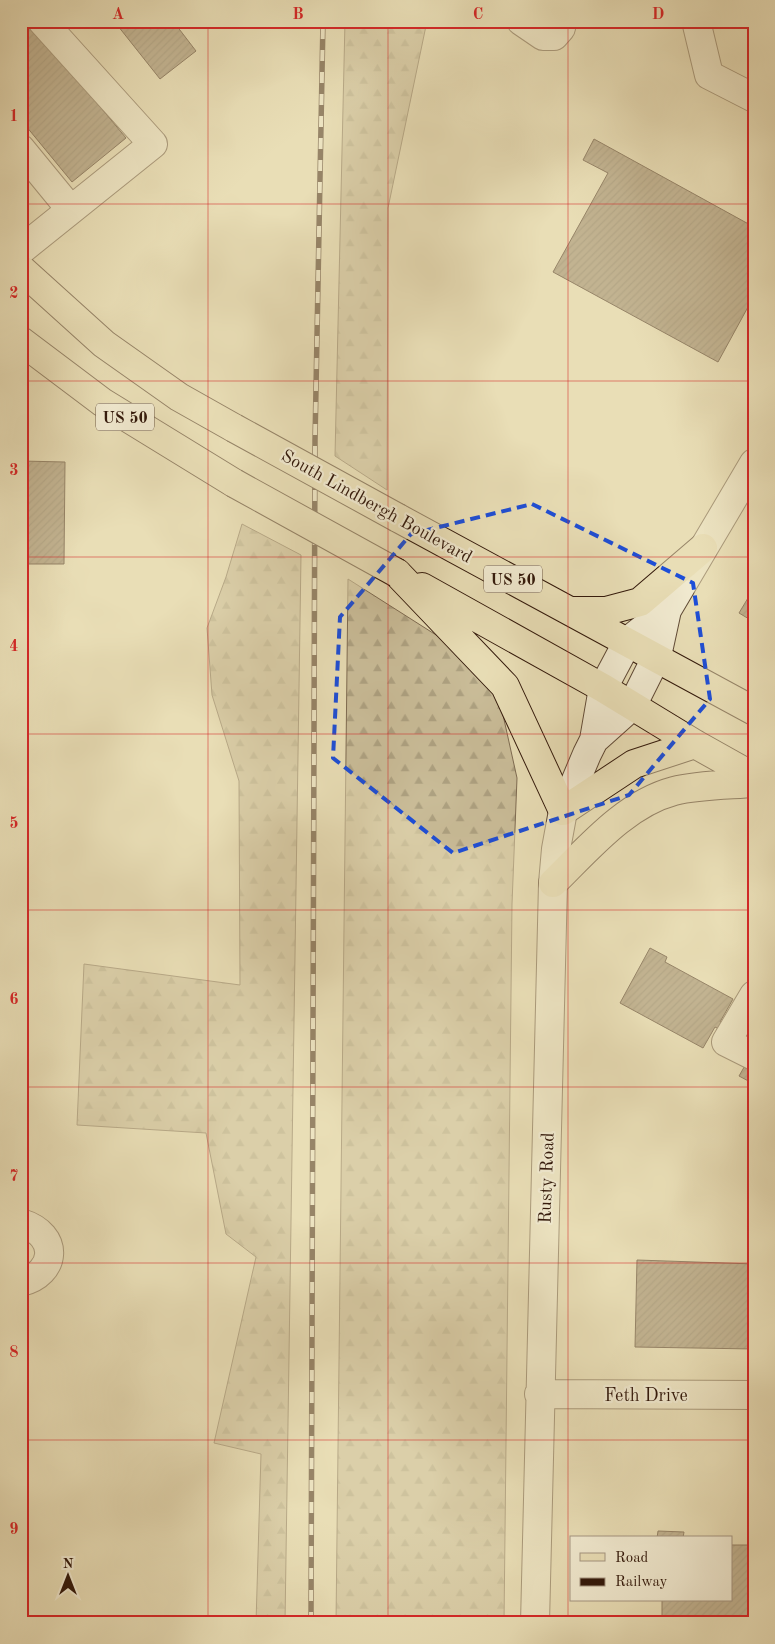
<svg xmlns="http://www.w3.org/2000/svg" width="775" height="1644" viewBox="0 0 775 1644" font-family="'Old Standard TT',serif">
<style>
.forest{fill:url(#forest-firs);stroke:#7e6b52}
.building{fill:url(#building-hatch);stroke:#33190b}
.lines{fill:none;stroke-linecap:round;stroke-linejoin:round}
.minor-casing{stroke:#604a36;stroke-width:30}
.major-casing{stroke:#33190b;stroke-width:30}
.minor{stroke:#f1ead0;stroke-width:28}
.major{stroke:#e9deb6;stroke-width:28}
.rail-casing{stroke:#33190b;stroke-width:5.5}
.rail{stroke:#f1ead0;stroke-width:4;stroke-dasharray:11;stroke-linecap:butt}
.major-bridge-casing{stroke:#33190b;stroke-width:30;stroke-linecap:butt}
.major-bridge{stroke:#e9deb6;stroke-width:28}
.marked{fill:none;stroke:#1d4ed8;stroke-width:4;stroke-dasharray:10 6;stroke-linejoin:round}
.grid{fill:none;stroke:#d62828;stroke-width:1;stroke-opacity:0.55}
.labels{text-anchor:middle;stroke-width:4.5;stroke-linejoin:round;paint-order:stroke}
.shield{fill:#f1ead0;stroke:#6c5846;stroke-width:1}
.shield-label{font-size:16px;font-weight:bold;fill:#33190b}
.street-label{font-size:18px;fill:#33190b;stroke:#f1ead0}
.neatline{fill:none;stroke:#d62828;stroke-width:2}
.grid-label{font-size:16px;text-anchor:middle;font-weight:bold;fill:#d62828}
</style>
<defs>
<pattern id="forest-firs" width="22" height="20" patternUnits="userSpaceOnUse" patternTransform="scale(1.25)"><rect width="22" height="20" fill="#cabd99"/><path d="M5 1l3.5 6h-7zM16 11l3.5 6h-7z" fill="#aea282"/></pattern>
<pattern id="building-hatch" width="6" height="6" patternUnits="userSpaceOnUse" patternTransform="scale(1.25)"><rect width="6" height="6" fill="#927f64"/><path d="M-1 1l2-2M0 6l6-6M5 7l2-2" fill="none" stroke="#786751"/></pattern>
</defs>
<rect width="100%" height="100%" fill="#e9deb6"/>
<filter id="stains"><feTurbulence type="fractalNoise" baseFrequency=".004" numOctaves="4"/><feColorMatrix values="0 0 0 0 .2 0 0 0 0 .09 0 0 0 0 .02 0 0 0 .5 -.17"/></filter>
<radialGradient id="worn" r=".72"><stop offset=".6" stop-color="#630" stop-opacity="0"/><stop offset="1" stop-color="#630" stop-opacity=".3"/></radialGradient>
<!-- forest -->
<path class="forest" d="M345,21H427L388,208L387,490L335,456Z
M242,524L301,555L285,1623H256L261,1454L214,1443L256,1257L226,1234L206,1133L77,1125L84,964L240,985L239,781L212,695L207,628L226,577Z
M348,579L455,647L499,697L517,778L512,904L504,1623H336Z"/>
<!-- building -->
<path class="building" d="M21,21H29L126,138L72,182L21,120Z
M114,21H173L196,51L160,79Z
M716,21H751L718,28Z
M594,139L754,227V296L718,362L553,272L608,173L583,160Z
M21,461L65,462L64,564H21Z
M754,588V622L739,613Z
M650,948L667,957L665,962L733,999L720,1022L754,1040V1047L715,1027L703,1048L620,1003Z
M754,1050V1084L739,1076Z
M637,1260L754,1264V1349L635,1347Z
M658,1531L684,1532L683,1538H657Z
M731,1545H754V1623H662V1600H731Z"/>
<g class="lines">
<!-- minor casing -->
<g class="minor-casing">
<path id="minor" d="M521,21L543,36H554L561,28L562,21
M696,21L709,75L754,98
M21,149L71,210
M21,250L153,144L42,21
M594,740L603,688L628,641L667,610
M754,995L726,1042L754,1056
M21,1223C61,1235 56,1274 21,1282
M539,1394L754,1395
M535,1623L553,883L556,849L563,811L587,754L594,740L632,706L657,656L667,610L754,463"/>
</g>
<!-- major casing -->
<g class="major-casing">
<path id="major" d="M21,269L104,344L179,397L234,428
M21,341L102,402L234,483
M398,518L754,711
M397,573L505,686L563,811L634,764L695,744
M422,587L603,688L695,744L754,777
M574,611H606L640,602L703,548
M553,883C588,849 625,804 674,791C697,785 729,785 754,783"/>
</g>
<!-- minor -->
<use href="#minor" class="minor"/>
<!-- major -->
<use href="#major" class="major"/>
<!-- rail casing -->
<g class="rail-casing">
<path id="rail" d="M311,1623L315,441L323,21"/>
</g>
<!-- rail -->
<use href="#rail" class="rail"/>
<!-- major-bridge casing -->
<g class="major-bridge-casing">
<path id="major-bridge" d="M234,428L398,518
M234,483L397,573"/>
</g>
<!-- major-bridge -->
<use href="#major-bridge" class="major-bridge"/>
</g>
<!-- marked area -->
<path d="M0 0H775V1644H0ZM532,504L693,583L710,699L629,795L453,853L333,758L340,617L411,534Z" fill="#e9deb6" fill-opacity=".55" fill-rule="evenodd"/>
<path class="marked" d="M532,504L693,583L710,699L629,795L453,853L333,758L340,617L411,534Z"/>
<!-- grid -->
<path class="grid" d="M208,21V1623M388,21V1623M568,21V1623M21,204H754M21,381H754M21,557H754M21,734H754M21,910H754M21,1087H754M21,1263H754M21,1440H754"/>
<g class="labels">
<!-- shield labels -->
<g class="shield">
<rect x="96" y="403.5" width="58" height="27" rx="4"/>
<rect x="484" y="565.5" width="58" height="27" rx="4"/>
</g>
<g class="shield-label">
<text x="125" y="423">US 50</text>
<text x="513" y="585">US 50</text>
</g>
<!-- street labels -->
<g class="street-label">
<text transform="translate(377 506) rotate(29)" y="6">South Lindbergh Boulevard</text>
<text transform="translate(546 1178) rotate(-88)" y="6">Rusty Road</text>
<text x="646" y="1401">Feth Drive</text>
</g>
</g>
<!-- margin -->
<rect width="775" height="1644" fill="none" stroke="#e9deb6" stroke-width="55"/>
<!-- legend -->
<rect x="570" y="1536" width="162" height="65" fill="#f1ead0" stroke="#a59681"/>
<rect x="580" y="1553" width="25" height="8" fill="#e9deb6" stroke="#a59681"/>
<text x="615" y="1562" font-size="15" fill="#33190b">Road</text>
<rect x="580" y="1578" width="25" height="8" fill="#33190b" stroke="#a59681"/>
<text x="615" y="1586" font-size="15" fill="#33190b">Railway</text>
<!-- north arrow -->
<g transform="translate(68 1576)" stroke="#f1ead0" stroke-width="4" paint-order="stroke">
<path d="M0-4L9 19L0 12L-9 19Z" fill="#33190b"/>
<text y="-8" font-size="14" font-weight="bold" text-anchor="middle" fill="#33190b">N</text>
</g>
<rect x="28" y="28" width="720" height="1588" class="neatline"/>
<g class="grid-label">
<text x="118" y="19">A</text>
<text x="298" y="19">B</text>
<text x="478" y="19">C</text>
<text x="658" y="19">D</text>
<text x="14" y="121">1</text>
<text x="14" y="298">2</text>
<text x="14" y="475">3</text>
<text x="14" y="651">4</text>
<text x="14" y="828">5</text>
<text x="14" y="1004">6</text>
<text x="14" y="1181">7</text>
<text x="14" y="1357">8</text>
<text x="14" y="1534">9</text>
</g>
<rect width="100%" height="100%" filter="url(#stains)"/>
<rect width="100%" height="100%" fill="url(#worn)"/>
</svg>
